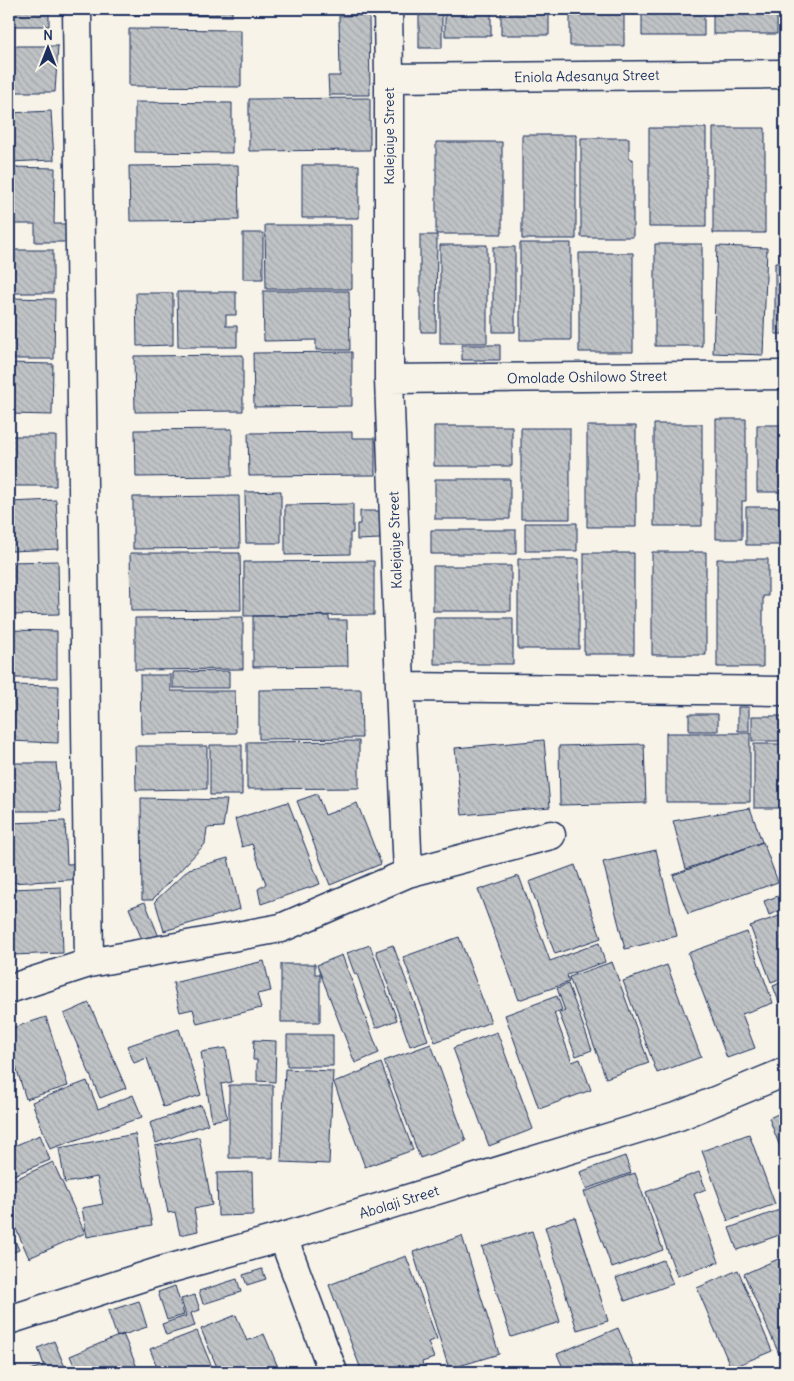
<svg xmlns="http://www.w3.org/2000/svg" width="794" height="1381" viewBox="0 0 794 1381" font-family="Delius,sans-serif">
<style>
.building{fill:url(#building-back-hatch);stroke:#1b2f5e}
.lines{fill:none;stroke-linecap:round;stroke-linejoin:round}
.minor-casing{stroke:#1b2f5e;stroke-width:31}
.minor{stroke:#f7f3e8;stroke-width:28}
.labels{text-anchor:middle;stroke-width:4;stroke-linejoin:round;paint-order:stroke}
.street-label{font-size:14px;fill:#1b2f5e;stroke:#f7f3e8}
</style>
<defs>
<pattern id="building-back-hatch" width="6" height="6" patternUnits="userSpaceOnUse" patternTransform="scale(1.25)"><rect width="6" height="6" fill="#c0c3c5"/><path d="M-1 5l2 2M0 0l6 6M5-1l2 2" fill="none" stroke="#a4a8ac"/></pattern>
</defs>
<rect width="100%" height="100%" fill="#f7f3e8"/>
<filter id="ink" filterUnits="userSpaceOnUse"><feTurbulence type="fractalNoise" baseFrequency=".02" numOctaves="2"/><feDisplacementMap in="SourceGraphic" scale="10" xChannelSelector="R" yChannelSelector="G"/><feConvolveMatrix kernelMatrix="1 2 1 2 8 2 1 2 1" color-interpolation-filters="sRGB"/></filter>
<g filter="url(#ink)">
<!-- building -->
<path class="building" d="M9,9H49V26H9Z
M133,9H232V16L133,15Z
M419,9H442V48H419Z
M445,9H491V36H445Z
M501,9H549V35H501Z
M570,9H624V46H570Z
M642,9H704V36H642Z
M713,9H777V34H713Z
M783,9H785V59H783Z
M369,15L370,95H329L328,76H340L339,16Z
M129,29L241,30V87L129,86Z
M9,46H58L55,92H9Z
M370,98V150L249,151V99Z
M135,102L232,103V153L135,152Z
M51,111L54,160L9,162V113Z
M649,128H706V227H649Z
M713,128H765V233H713Z
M522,135H576V239H522Z
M581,138H629V159H633V237H581Z
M436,142H502V234H436Z
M238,165L239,220L130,221L129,166Z
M302,165H359V218H302Z
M9,167L55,168L54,224H76V242H35V224H9Z
M265,225H352V289H266Z
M243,233H263V279H243Z
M420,235H437L436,332H421V292H420Z
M780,241H785V259H780Z
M520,243H571V340H520Z
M655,244H702V346H655Z
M440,245H487V343H440Z
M717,246L767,248L763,355L713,353Z
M493,247H515V332H493Z
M9,250H53V293H9Z
M579,253H633V352H579Z
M775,263H785V334H775Z
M263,291H349L350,350H316V340L264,341Z
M177,292H236V315H226V326H237V347H178Z
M136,293H173V345L137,346Z
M9,298L55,299L54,359H9Z
M462,345H500V360H462Z
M352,352V406L254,407L253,353Z
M243,355V411L135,412L134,356Z
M9,363L53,364L52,415L9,414Z
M716,419H746V501H742V539H716Z
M654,424H702V526H654Z
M757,425H785V492H757Z
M434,426H512V466H434Z
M587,426H636V527H587Z
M521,428H570V519H521Z
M232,429V476L136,477L135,430Z
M352,432V438H375V475L249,476L248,433Z
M9,436H56V486H9Z
M435,479H510V519H435Z
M281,491V543H246L245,492Z
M239,496L240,548L133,549V497Z
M56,500L59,549L11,551L9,502Z
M353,504V533H350V554L285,555V505Z
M746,507H785V545H746Z
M360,511H380V539L357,540V524H360Z
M525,523H577V551H525Z
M431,530H516V554H431Z
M782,550H785V648H782Z
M652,552H706V655H652Z
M130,553H240L241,610L131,611Z
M584,553H634V654H584Z
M518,559H579V649H518Z
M717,559H768V596H763V667H717Z
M58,561L59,614L9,615V562Z
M374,561V615L244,616V562Z
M433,566H511V611H433Z
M253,616H329V620H347L348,666L253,667Z
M243,617V669L135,670V618Z
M434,618H513V664H434Z
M9,630L57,631V678H9Z
M229,671V688H173V672Z
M140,675H171V691H235L236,733L141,734Z
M9,685L59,686L58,743L9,741Z
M361,689L362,738L259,739V690Z
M738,707H749V731H738Z
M689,714H718V731H689Z
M752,716H784V741H752Z
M666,733H750V802H666Z
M544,740L550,807L462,815L455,748Z
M359,741V788L247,789V742Z
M644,744L646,803L560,805L559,746Z
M754,744H785V808H754Z
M210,745H242V795H210Z
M135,746H207V789L136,790Z
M9,763H56L61,811H9Z
M317,794L325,815L357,803L381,864L330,885L297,801Z
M141,798L227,800L223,827L207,828L205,844L153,899V900H142Z
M288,802L320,884L261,904L258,889L266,884L252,844L242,847L235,819Z
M750,808L762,842L686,869L673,821Z
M65,821L67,864L87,863V879L9,883V823Z
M763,842L778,882L688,914L673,875Z
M656,850L677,936L625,949L603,862Z
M228,858L240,909L164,931L155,901L189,869Z
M575,865L601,938L555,954L529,882Z
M519,876L550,961L599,943L605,962L567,975L569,982L519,1000L478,890Z
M61,887L63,953L13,955L11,889Z
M781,895L785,909L769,915L764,901Z
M145,902L159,937L143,942L129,908Z
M785,914V977L771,982L750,926Z
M747,932L773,1003L742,1014L755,1048L727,1058L688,953Z
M459,937L491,1022L435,1042L403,957Z
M370,945L397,1020L376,1028L357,974L355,975L347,953Z
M393,945L428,1040L410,1046L376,951Z
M342,955L379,1053L355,1063L317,965Z
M264,961L271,991L257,994L261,1008L197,1024L193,1009L180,1012L173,983Z
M612,962L649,1063L606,1078L569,977Z
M281,964H315V974H320V1022H281Z
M667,965L701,1057L657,1073L623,981Z
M785,981V1000L779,1002L773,986Z
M568,984L592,1050L576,1056L559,1013L565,1011L557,988Z
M557,996L562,1010L554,1013L572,1062L580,1059L591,1090L539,1109L505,1015Z
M89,1003L126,1088L100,1098L64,1014Z
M46,1017L68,1086L26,1099L9,1045V1029Z
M179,1029L201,1095L163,1107L147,1058L134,1063L127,1046Z
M497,1032L533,1129L489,1146L453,1048Z
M287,1035H333V1066H287Z
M254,1040L276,1041L275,1082L257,1081V1060H253Z
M431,1044L466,1141L420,1158L384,1061Z
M226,1048L232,1082L221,1084L227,1118L212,1121L201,1052Z
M381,1063L413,1150L365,1167L334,1083Z
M285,1069L333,1071L329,1164L281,1162Z
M87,1081L98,1109L133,1095L142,1117L50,1149L32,1102Z
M229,1085H273V1158H229Z
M201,1105L208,1124L156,1143L150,1123Z
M785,1111V1160L769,1118Z
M135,1134L152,1225L87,1237L82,1208L103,1204L97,1177L65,1183L59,1148Z
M749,1134L775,1204L728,1221L702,1151Z
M40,1135L50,1160L9,1177V1148Z
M199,1137L212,1205L194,1209L198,1231L180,1235L175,1212L168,1213L155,1146Z
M625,1156L631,1173L586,1189L580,1172Z
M53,1162L85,1233L29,1258L9,1213V1182Z
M252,1172L253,1215L218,1216L217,1173Z
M699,1172L706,1189L694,1194L719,1262L677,1276L646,1192Z
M635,1173L663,1250L612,1268L584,1192Z
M785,1208V1233L737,1250L729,1228Z
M575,1217L608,1321L577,1330L545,1227Z
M9,1226L19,1250L9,1254Z
M532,1231L560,1322L511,1337L482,1247Z
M462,1236L499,1354L449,1369L413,1252Z
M406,1256L437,1339L428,1342L434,1358L422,1362L425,1372H362L329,1285Z
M785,1256V1352L779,1354L744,1274Z
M663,1260L673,1284L625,1301L616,1278Z
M262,1269L266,1279L247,1285L243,1275Z
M738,1270L772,1351L731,1368L697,1288Z
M237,1279L241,1292L203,1304L199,1291Z
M175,1286L184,1315L167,1320L158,1292Z
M195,1295L200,1310L191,1313L195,1326L166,1335L162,1324L186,1316L181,1299Z
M139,1301L147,1327L117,1337L108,1311Z
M236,1315L247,1341L264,1334L280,1372H219L201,1329Z
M618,1328L637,1372H565L557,1354Z
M197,1331L214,1372H159L150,1349Z
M123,1334L139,1372H77L70,1356Z
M54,1341L67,1372H26L44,1365L38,1348Z"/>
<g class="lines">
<!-- minor casing -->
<g class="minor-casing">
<path id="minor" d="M77,9L89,963
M388,9L389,78V379L400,687L785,691
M389,78L785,74
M389,379L785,375
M408,873L551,835
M9,989L89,963L281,928L408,873L400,687
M283,1237L333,1372
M9,1320L161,1271L283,1237L679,1116L785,1072"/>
</g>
<!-- minor -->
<use href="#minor" class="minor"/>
</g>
</g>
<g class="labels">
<!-- street labels -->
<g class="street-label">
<text transform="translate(587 76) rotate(-1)" y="5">Eniola Adesanya Street</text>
<text transform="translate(389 136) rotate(-90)" y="5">Kalejaiye Street</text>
<text transform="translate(587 377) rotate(-1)" y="5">Omolade Oshilowo Street</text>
<text transform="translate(395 540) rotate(-92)" y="5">Kalejaiye Street</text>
<text transform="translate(399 1202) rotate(-17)" y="5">Abolaji Street</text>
</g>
</g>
<!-- margin -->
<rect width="794" height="1381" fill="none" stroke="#f7f3e8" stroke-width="30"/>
<rect x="15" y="15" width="764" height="1351" fill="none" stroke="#1b2f5e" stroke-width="2" filter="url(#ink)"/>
<!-- north arrow -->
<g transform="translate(48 48)" stroke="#f7f3e8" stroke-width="4" paint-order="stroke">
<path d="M0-4L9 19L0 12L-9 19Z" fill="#1b2f5e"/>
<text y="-8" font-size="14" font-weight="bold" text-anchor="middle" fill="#1b2f5e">N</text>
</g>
</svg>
